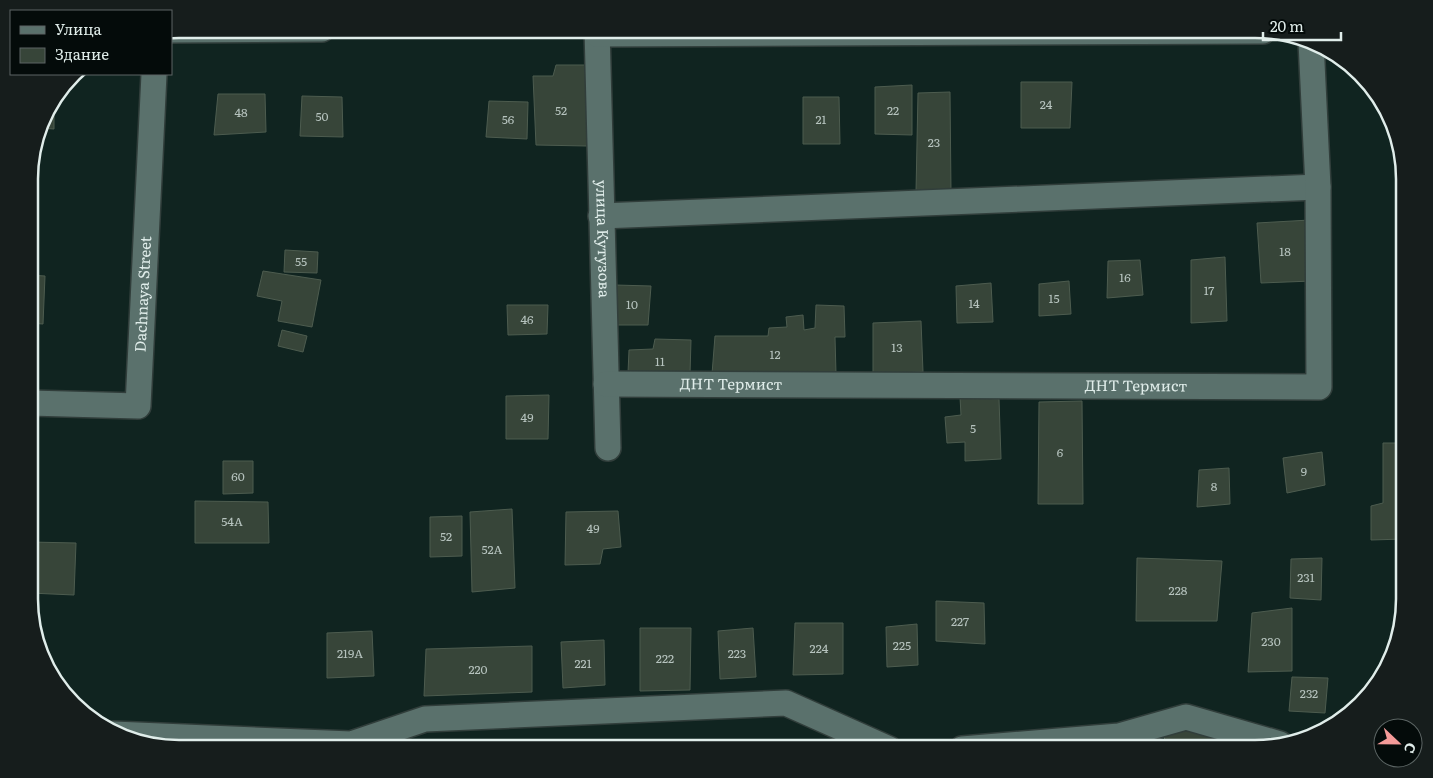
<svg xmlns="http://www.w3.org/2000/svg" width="1433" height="778" viewBox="0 0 1433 778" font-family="Literata,serif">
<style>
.building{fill:#374539;stroke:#4d5c4f}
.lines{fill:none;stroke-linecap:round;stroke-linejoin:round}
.street-casing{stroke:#313e3b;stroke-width:28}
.street{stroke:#5a716c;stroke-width:25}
.labels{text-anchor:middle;stroke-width:5;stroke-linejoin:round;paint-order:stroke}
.number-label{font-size:12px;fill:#b6c3be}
.street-label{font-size:15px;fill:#e0edea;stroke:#040b0a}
.rim{fill:none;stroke:#e0edea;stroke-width:2.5}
</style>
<rect width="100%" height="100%" fill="#102420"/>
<!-- building -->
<path class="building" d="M556,65H587V146L536,145L533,76H553Z
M1021,82H1072L1070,128H1021Z
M912,85V135L875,134V87Z
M950,92L951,193L916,192L918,93Z
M218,94H265L266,132L214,135Z
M302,96L342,97L343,137L300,136Z
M803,97H839L840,144H803Z
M54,99V129L40,128L44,112Z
M489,101L528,102L527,139L486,137Z
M1310,220L1312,281L1261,283L1257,223Z
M285,250L318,252L317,273L284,272Z
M1225,257L1227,321L1191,323V260Z
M1140,260L1143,295L1107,298L1108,261Z
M263,271L321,280L312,327L278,321L282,301L257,296Z
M29,275L45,276L43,324L29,323Z
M1069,281L1071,314L1039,316V284Z
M991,283L993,322L957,323L956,286Z
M615,285L651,286L648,325H613Z
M507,305H548L547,334L508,335Z
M816,305L844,306L845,337H835L836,374H712L715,336H768L769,328L787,327L786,317L803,315L804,330L815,328Z
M921,321L923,372L873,374V323Z
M282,330L307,336L303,352L278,346Z
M655,339L691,340L690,374L628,373L629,350L653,349Z
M549,395L548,439H506V396Z
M960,397L999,399L1001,459L965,461V442L947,443L945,417L961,415Z
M1082,401L1083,504H1038L1039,402Z
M1383,443H1404V539L1371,540V506L1383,503Z
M1322,452L1325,485L1287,493L1283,458Z
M223,461H253V493L223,494Z
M1229,468L1230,504L1197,507L1199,470Z
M195,501L268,502L269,543H195Z
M512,509L515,588L472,592L470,512Z
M618,511L621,547L603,549L600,564L565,565L566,512Z
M462,516V556L430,557V517Z
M30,542L76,543L74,595L30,593Z
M1137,558L1222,561L1217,621H1136Z
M1322,558L1321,600L1290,598L1291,559Z
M936,601L984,603L985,644L936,641Z
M1292,608V671L1248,672L1252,613Z
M795,623H843V674L793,675Z
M917,624L918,665L887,667L886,627Z
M640,628H691L690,690L640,691Z
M753,628L756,677L720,679L718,631Z
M372,631L374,676L327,678V633Z
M604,640L605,685L563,688L561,642Z
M532,646V692L424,696L426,649Z
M1292,677L1328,678L1325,713L1289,711Z
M1165,729L1217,730L1216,749H1164Z"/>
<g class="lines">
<!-- street casing -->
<g class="street-casing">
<g id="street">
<path id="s1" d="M597,29L608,448"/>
<path d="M171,30L322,29"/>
<path d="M597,34L1263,31"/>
<path d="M601,216L1318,187"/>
<path id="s2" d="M606,384L1319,387L1318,187L1311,42"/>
<path id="s3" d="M30,403L138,406L154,74"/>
<path d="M113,734L351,744L425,719L786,703L889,749"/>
<path d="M962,749L1119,736L1186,717L1280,744"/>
</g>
</g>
<!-- street -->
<use href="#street" class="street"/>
</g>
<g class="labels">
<!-- number labels -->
<g class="number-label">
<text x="1046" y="109">24</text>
<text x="561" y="115">52</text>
<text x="893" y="115">22</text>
<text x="241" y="117">48</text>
<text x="322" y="121">50</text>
<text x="508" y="124">56</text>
<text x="821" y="124">21</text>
<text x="934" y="147">23</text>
<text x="1285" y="256">18</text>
<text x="301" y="266">55</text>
<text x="1125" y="282">16</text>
<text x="1209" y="295">17</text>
<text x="1054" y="303">15</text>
<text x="974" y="308">14</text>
<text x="632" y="309">10</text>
<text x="527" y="324">46</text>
<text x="897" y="352">13</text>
<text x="775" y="359">12</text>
<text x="660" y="366">11</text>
<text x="527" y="422">49</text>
<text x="973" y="433">5</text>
<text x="1060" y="457">6</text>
<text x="1304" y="476">9</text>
<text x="238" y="481">60</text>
<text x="1214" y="491">8</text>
<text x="232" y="526">54А</text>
<text x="593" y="533">49</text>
<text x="446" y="541">52</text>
<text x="492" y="554">52А</text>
<text x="1306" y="582">231</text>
<text x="1178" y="595">228</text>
<text x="960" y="626">227</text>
<text x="1271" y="646">230</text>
<text x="902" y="650">225</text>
<text x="819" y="653">224</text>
<text x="350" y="658">219А</text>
<text x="737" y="658">223</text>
<text x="665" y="663">222</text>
<text x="583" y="668">221</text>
<text x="478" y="674">220</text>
<text x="1309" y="698">232</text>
</g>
<!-- street labels -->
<g class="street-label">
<text dy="5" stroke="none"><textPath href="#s1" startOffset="210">улица Кутузова</textPath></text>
<text dy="5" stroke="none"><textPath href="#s3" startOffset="220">Dachnaya Street</textPath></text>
<text dy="5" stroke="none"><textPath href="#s2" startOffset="125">ДНТ Термист</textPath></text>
<text dy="5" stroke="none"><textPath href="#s2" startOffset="530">ДНТ Термист</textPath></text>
</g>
</g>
<!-- crop -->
<path d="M0 0H1433V778H0ZM179 38H1255A141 141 0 0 1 1396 179V599A141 141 0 0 1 1255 740H179A141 141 0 0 1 38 599V179A141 141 0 0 1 179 38Z" fill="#161d1c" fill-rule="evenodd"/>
<path class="rim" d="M179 38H1255A141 141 0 0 1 1396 179V599A141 141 0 0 1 1255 740H179A141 141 0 0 1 38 599V179A141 141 0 0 1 179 38Z"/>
<!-- legend -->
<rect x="10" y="10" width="162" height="65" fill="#040b0a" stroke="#5c6564"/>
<rect x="20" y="26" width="25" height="8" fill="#5a716c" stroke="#5c6564"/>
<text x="55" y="35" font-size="15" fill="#e0edea">Улица</text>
<rect x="20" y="48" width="25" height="15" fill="#374539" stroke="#5c6564"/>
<text x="55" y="60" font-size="15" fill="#e0edea">Здание</text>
<!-- north arrow -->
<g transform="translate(1398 743) rotate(112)"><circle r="24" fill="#040b0a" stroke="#5c6564"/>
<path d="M0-4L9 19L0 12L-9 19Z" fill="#f59b99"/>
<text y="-8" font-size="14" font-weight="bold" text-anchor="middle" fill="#e0edea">С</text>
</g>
<!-- scale -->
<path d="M1263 32v8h78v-8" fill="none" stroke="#e0edea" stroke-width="2.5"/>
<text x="1270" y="32" font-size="15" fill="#e0edea" stroke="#040b0a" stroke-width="4" paint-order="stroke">20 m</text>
</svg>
